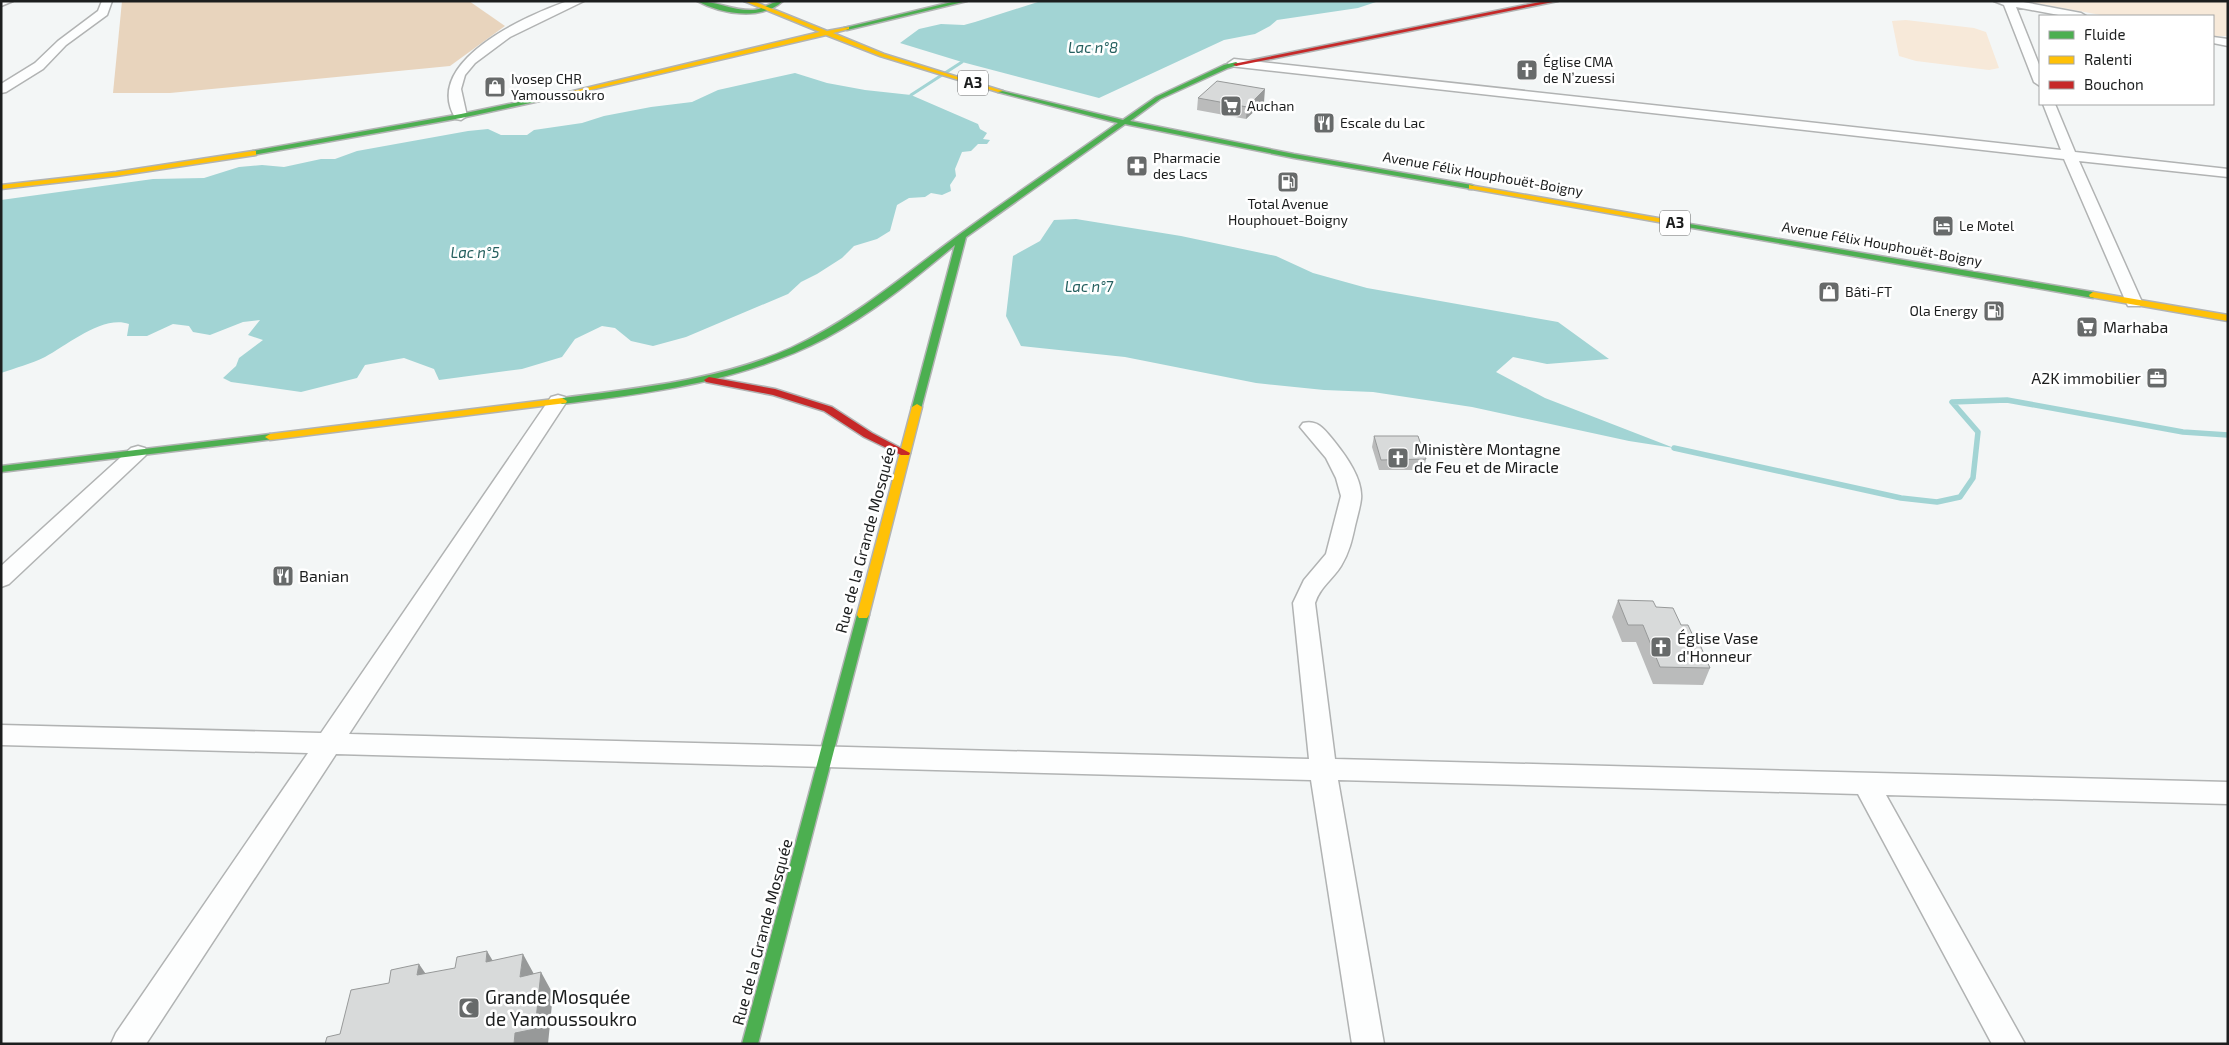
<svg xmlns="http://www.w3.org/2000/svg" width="2229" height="1045" viewBox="0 0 2229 1045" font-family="'Exo 2',sans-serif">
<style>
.green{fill:#f7e9d9}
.forest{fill:#e8d4bd}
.water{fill:#a2d4d4}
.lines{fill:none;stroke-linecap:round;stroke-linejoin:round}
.stream-far1{stroke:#a2d4d4;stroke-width:3}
.stream{stroke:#a2d4d4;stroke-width:5.5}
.street-casing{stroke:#b1b3b3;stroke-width:3}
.fast-casing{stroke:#b1b3b3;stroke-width:3}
.slow-casing{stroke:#b1b3b3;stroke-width:3}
.jam-casing{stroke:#b1b3b3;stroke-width:3}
.street{fill:#fdfefe;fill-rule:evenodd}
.fast{fill:#4caf50;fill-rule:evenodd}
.slow{fill:#ffc107;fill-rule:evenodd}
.jam{fill:#c62828;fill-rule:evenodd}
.wall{fill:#babbbb}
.shaded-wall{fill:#979999}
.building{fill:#d8dada;stroke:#979999}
.labels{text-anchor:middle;stroke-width:5;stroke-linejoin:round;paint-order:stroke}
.far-poi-label{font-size:14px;fill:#1c1e1e;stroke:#fff;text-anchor:start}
.far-street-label{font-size:14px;fill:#1c1e1e;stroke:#fff}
.far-water-label{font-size:15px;font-style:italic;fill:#25605f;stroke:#fff}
.shield{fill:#fff;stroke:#606262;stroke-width:1}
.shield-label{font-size:15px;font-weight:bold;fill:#1c1e1e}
.poi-label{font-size:16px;fill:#1c1e1e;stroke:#fff;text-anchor:start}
.street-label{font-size:16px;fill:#1c1e1e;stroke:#fff}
.near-poi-label{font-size:19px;fill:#1c1e1e;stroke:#fff;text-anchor:start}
</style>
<rect width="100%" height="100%" fill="#f3f6f6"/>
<!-- green -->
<path class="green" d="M2026,1H2228V36H2213V16H2106Z
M1906,20L1974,28L1986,32L1999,68L1989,70L1916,61L1899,56L1892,21Z"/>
<!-- forest -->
<path class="forest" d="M122,1H469L505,26L450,66L170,93H113Z"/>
<!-- water -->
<path class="water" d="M1041,1H1379L1358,8L1277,20L1270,26L1255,34L1224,40L1099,98L962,62L900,43L919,29L941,24L964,25L975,22Z
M795,73L827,83L865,90L911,95L978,124L980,129L987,133L983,139L990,140L987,144H978L971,151L962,152L955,169L956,176L950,185L951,191L942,195L931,193L925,197L909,198L897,205L890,231L877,239L854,246L842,258L817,274L801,282L788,294L686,337L653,346L631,341L615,328L602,326L575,339L562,357L522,369L439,380L434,369L404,358L365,365L357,378L301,392L231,382L223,378L236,366L239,358L263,340L248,335L260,320L243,322L210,335L193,332L189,326L173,324L147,336H127L129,324C102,315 68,345 45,357C31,364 15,368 1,373V200L153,179L204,178L239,167L262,165L284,167L321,159H335L357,151L468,131L488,129L501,135H527L534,130L582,123L604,116L651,107L692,102L718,90Z
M1076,219L1181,236L1276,256L1313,273L1367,288L1558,322L1609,359L1547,364L1513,357L1496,372L1545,398L1674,448L1629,441L1472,407L1373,392L1324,390L1256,383L1125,357L1021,346L1006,316L1013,256L1040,241L1054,220Z"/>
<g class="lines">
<!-- stream-far1 -->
<path class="stream-far1" d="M911,95L962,62"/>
<!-- stream -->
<path class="stream" d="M1674,448L1901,498L1937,502L1960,497L1973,478L1978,432L1952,402L2007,400L2183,432L2228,435"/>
<!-- street casing -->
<g class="street-casing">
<path id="street" d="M1,1H13L1,6Z
M102,1H112L107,15L66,45L43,69L6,92L1,93V84L35,63L58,41L98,11Z
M568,1H584L510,37L475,63L465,75L461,89L467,116L461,120L456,119C420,62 527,15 568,1Z
M1994,1H2018L2081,13L2086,16H2064L2016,7L2040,67V86L2034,82L2004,5Z
M2213,37L2228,39V46L2213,43Z
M1234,59L2061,150L2043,104H2055L2075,152L2228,169V177L2079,161L2142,302L2140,306H2128L2126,302L2064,159L1230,66L1228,63Z
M558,395L565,397L567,401L349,734L1309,759L1293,603L1304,580L1326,554L1341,496L1336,478L1326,458L1300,427L1303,423C1318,419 1325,430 1334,441C1346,456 1363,479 1361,499C1360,508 1357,517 1355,526C1352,540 1349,553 1341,566C1333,579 1320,587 1315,603L1335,759L2228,782V804L1886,795L2025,1044H1992L1858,794L1338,780L1384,1044H1352L1311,780L336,754L146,1044H111L116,1033L308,753L1,745V725L321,733L551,397Z
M138,446L145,448L148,452L145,456L9,584L1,587V566L131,448Z"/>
</g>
<!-- fast casing -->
<g class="fast-casing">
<path id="fast" d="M697,1C716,1 733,11 753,10C764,9 772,1 783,1C761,21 721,14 697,1Z
M956,1H967L847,30L844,28Z
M1236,62L1239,64L1238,65L1228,68L1160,99L1130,121L1294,154L1472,185L1476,187L1472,189L1294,158L1125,124L966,237L921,409H913L912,407L955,245C914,279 873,313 826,338C744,381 652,393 562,404L557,401L562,398C639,388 720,380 791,348C854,319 904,275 960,234C1012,196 1066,160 1118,123L998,92V90L1123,120L1156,97L1224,65Z
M547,96L550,98L549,99L461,118L253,155L249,153L253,151L461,114Z
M1678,222L2093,292L2097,295L2093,298L1681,226L1677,224Z
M270,434L275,437L274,439L1,472V466Z
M863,611L867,612L869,615L758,1044H742L857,615L859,612Z"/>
</g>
<!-- slow casing -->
<g class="slow-casing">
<path id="slow" d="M744,1H753L827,31L849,27V29L833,33L884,54L1003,91L998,92L880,56L826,35L547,100L544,98L820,32Z
M253,151H256V155L116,176L1,189V185L116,172Z
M1469,185L1681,222L1685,224L1681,226L1472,189H1469Z
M2093,292L2228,315V321L2090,297L2089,295Z
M562,398L567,401L566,403L270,440L265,437L270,434Z
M917,404L922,407L869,615L867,618H859L857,615L912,407Z"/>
</g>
<!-- jam casing -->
<g class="jam-casing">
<path id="jam" d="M1545,1H1558L1236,66L1233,64Z
M709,377L775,389L832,407L872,433L910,453L909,455H901L864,437L824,411L773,395L706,382L704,380Z"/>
</g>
<!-- street -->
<use href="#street" class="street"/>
<!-- fast -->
<use href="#fast" class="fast"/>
<!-- slow -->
<use href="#slow" class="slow"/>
<!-- jam -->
<use href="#jam" class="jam"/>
</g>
<!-- wall -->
<path class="wall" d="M1198,98L1264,102L1246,119L1197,110Z
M1374,436L1426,459L1424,470H1379L1372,447Z
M1618,600L1656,607L1681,625L1695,640L1710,668L1703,685L1653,684L1636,642H1622L1612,617Z"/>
<!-- shaded-wall -->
<path class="shaded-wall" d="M1265,89L1264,102L1246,119L1247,107Z
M487,951L500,973L486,962Z
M523,954L535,976L520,977Z
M419,964L434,986L417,975Z
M541,972L553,994L548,1044H514L515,1033Z"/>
<!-- building -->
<path class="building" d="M1217,81L1265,89L1247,107L1198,98Z
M1374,436H1418L1426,459L1381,460Z
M1618,600L1653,601L1656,607L1673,608L1681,625H1688L1695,640H1698L1710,668L1660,667L1643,625H1628Z
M487,951L486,962L523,954L520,977L541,972L535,1029L515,1033L514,1044H325L327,1037L340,1034L351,990L389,983L391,970L419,964L417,975L455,968L457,957Z"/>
<!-- icons -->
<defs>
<g id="church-square" transform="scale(1.125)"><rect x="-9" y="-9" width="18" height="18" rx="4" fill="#676a6a" stroke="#fff"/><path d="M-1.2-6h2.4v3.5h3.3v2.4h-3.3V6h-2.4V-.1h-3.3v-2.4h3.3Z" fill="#fff"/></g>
<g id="shop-square" transform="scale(1.125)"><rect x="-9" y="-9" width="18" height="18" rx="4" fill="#676a6a" stroke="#fff"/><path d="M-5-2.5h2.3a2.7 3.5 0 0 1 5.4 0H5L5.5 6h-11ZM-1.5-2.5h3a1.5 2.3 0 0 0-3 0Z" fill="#fff"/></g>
<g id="supermarket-square" transform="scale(1.125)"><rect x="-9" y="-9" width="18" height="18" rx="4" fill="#676a6a" stroke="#fff"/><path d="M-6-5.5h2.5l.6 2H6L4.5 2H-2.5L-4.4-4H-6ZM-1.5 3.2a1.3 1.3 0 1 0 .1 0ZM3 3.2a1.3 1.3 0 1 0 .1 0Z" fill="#fff"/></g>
<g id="restaurant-square" transform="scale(1.125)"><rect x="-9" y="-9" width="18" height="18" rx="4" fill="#676a6a" stroke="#fff"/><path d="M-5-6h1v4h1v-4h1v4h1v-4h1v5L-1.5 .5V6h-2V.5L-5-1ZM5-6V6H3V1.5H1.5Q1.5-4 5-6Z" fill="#fff"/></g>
<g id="pharmacy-square" transform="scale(1.125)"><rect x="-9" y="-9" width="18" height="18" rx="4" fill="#676a6a" stroke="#fff"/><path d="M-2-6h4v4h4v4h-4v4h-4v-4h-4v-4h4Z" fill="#fff"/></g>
<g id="fuel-square" transform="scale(1.125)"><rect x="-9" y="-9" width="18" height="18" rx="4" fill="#676a6a" stroke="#fff"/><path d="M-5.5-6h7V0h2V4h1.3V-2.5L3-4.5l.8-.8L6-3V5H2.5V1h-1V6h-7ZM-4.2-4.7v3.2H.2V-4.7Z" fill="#fff"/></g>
<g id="hotel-square" transform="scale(1.125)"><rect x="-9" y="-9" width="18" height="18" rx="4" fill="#676a6a" stroke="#fff"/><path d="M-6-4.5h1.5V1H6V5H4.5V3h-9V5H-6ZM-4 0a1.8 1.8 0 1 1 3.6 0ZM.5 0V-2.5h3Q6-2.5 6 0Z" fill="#fff"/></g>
<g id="office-square" transform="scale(1.125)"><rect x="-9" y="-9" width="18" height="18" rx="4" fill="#676a6a" stroke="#fff"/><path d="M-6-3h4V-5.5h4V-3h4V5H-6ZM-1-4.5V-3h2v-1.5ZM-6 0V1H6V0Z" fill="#fff"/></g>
<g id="mosque-square" transform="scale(1.125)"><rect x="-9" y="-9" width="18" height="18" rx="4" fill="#676a6a" stroke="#fff"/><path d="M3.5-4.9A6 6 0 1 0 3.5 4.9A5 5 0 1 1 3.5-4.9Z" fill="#fff"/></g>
</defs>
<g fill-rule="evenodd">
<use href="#church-square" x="1527" y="70"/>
<use href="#shop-square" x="495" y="87"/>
<use href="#supermarket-square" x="1231" y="106"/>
<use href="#restaurant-square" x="1324" y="123"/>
<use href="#pharmacy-square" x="1137" y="166"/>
<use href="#fuel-square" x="1288" y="182"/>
<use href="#hotel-square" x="1943" y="226"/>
<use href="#shop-square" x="1829" y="292"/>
<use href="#fuel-square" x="1994" y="311"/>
<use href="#supermarket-square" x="2087" y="327"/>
<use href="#office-square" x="2157" y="378"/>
<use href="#church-square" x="1398" y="458"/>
<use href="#restaurant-square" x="283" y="576"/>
<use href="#church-square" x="1661" y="647"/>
<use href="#mosque-square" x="469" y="1008"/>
</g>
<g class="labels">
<!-- far-poi labels -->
<g class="far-poi-label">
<text x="1543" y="67">Église CMA<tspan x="1543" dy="16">de N’zuessi</tspan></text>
<text x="511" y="84">Ivosep CHR<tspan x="511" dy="16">Yamoussoukro</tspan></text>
<text x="1247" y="111">Auchan</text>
<text x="1340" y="128">Escale du Lac</text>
<text x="1153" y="163">Pharmacie<tspan x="1153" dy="16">des Lacs</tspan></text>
<text x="1288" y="209" text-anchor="middle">Total Avenue<tspan x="1288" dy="16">Houphouet-Boigny</tspan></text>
<text x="1959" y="231">Le Motel</text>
<text x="1845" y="297">Bâti-FT</text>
<text x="1978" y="316" text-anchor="end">Ola Energy</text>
</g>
<!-- far-street labels -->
<g class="far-street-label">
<text transform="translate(1483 174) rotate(10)" y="5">Avenue Félix Houphouët-Boigny</text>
<text transform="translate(1882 244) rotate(10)" y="5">Avenue Félix Houphouët-Boigny</text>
</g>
<!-- far-water labels -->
<g class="far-water-label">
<text x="1093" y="53">Lac n°8</text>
<text x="475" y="258">Lac n°5</text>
<text x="1089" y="292">Lac n°7</text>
</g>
<!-- shield labels -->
<g class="shield">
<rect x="958" y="70.5" width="30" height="25" rx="4"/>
<rect x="1660" y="210.5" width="30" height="25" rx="4"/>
</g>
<g class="shield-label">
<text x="973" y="88">A3</text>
<text x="1675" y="228">A3</text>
</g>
<!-- poi labels -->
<g class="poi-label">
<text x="2103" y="333">Marhaba</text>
<text x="2141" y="384" text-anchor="end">A2K immobilier</text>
<text x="1414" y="455">Ministère Montagne<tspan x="1414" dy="18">de Feu et de Miracle</tspan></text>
<text x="299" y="582">Banian</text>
<text x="1677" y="644">Église Vase<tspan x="1677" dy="18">d'Honneur</tspan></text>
</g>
<!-- street labels -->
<g class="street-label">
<text transform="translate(865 540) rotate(-75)" y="6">Rue de la Grande Mosquée</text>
<text transform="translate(762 932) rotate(-75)" y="6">Rue de la Grande Mosquée</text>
</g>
<!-- near-poi labels -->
<g class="near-poi-label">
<text x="485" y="1004">Grande Mosquée<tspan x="485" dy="22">de Yamoussoukro</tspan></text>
</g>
</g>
<!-- border -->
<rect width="2229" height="1045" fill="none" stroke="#1c1e1e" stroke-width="5"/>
<!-- legend -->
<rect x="2039" y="15" width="175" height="90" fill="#ffffff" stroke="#a4a5a5"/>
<rect x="2049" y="31" width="25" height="8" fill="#4caf50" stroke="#a4a5a5"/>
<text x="2084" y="40" font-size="15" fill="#1c1e1e">Fluide</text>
<rect x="2049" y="56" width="25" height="8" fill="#ffc107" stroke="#a4a5a5"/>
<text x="2084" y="65" font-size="15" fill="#1c1e1e">Ralenti</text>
<rect x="2049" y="81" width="25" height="8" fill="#c62828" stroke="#a4a5a5"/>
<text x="2084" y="90" font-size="15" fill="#1c1e1e">Bouchon</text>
</svg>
